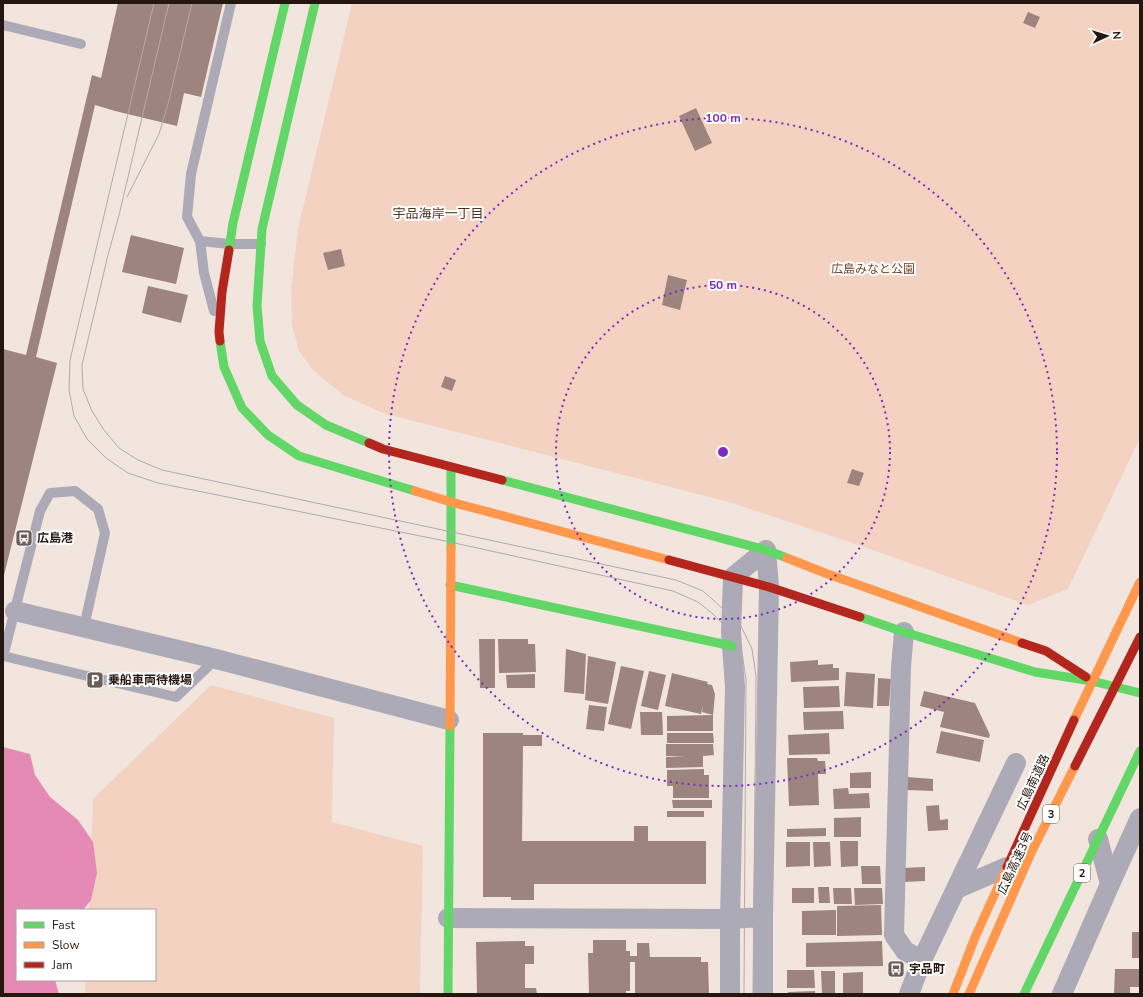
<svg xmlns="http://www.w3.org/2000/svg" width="1143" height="997" viewBox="0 0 1143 997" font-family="'Nunito Sans','Noto Sans JP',sans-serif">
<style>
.green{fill:#f3d2c1}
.water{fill:#e48ab5}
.building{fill:#9d847f}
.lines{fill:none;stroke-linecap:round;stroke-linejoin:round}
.lane{stroke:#adaab7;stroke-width:10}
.street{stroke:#adaab7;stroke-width:20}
.fast{stroke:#63d668;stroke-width:9}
.slow{stroke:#ff974d;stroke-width:9}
.jam{stroke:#b3261e;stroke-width:9}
.tram{stroke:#b1aaac;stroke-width:1}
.slow-bridge{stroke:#ff974d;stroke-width:9}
.jam-bridge{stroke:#b3261e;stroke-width:9}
.ring{fill:none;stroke:#7b2cbf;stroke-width:2;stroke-dasharray:2 4}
.labels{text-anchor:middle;stroke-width:4;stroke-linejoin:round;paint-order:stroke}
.shield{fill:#fff;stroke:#665d58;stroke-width:1}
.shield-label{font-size:11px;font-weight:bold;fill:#251710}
.park-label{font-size:12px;fill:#734225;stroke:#fff}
.poi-label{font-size:12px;font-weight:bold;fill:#251710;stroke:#fff;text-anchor:start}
.street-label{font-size:12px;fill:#251710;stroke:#fff}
.neighbourhood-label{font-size:13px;fill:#4f3120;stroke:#fff}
.centre{fill:#7b2cbf;stroke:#fff;stroke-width:2}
.ring-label{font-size:12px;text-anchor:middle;font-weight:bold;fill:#7b2cbf;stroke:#fff;stroke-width:4;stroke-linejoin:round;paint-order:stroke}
</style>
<rect width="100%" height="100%" fill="#f2e5de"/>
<!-- green -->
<path class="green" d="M352,3H1140V438L1068,589L1028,605L853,543L729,502L383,413L343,395L313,370L299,351L292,325L291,289L298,229Z
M211,685L334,718L332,822L423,846L420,994H85L86,980H155V910H89L93,799Z"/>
<!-- water -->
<path class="water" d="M3,747L30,754L35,775L50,797L78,820L93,842L97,873L91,900L83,910H17V980H55L59,994H3Z"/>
<!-- building -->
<path class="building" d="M118,3H223L201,97L184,93L177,126L115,111L95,105L36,357L57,363L3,579V349L26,355L92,75L101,78Z
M1028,12L1040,17L1035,28L1023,23Z
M696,108L712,143L695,151L679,116Z
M131,235L184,248L176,284L122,272Z
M341,249L345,266L328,270L323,253Z
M668,275L687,280L680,310L662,305Z
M148,286L188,295L181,323L142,313Z
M445,376L456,380L452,391L441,387Z
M852,469L864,473L859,486L847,483Z
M479,639H495V688H480Z
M498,639H528V644H535L536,672L499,673Z
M566,649L586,654L584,694L564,692Z
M588,656L616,662L608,704L585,700Z
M818,660V665L833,664V668H839V680L791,682L790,662Z
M621,666L644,671L631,729L608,724Z
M649,671L666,675L658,710L641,706Z
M846,672L875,674L873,708L844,706Z
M672,673L708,682L707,684L712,685L715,694L713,715L702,712L703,705L701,714L665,706Z
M535,674V688H507L506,675Z
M878,678L891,679L889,706H877Z
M839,686L840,707L804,708L803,687Z
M924,691L975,703L990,735L989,738L940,727L944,712L920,706Z
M589,705L607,707L604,731L586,729Z
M843,711L844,729L804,730L803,712Z
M640,712H662L663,735H641Z
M713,715V731H667V716Z
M941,731L984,740L980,762L936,753Z
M483,733H523V735H542V746H523L522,841H634V826H648V841H706V884H534V900H511V897H483Z
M667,733H713L714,743H667Z
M829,733L830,754L789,755L788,735Z
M666,744H713L714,755L703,756V767L666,768V757L687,756H666Z
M787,758H817L818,761H825L826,774H818L819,805L789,806Z
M704,769V775H709V798H673V786H667V770Z
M871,772V788H850V773Z
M907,777L933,779V791L906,790Z
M848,788L849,794L869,793L870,808L834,809L833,789Z
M672,800H712V808H673Z
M939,805L940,820L948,819V830L928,831L926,806Z
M667,811H704V817H667Z
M861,817V837H834V818Z
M826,828V836L787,837V829Z
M840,841H858V866L841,867Z
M786,842H810V866L786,867Z
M813,842H830L831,866L814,867Z
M861,866H880L881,884H862Z
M925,867V881L903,882V868Z
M818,887H829L830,903H819Z
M792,888H814V903H792Z
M833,888H851L852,904H834Z
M854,888H882L883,904L855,905Z
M881,905L882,935L837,936V906Z
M836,910V935H802V911Z
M1132,932H1140V958H1132Z
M593,940H626V951H630V956H637V943H649L650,957H701V962H708L709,994H635V962H630V991H626V994H589L588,953H593Z
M525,941V946H534V964H525V988H536L537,994H477L476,942Z
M882,941L883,966L806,967V943Z
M1115,969H1140V987H1130V994H1114Z
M787,970H814L815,988H787Z
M821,971H835V994H822Z
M863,972V994H843V973Z
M815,991V994H788V992Z"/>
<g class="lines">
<!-- lane -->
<path class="lane" d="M3,25L81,44
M200,241L229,244H261
M214,311L204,273L200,241L187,217L191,174L231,3
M3,656L176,697L216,659
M3,657L40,511L50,493L75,491L98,509L105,533L84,627"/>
<!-- street -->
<path class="street" d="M15,611L216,659L449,720
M904,632L901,667L894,935L905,951L922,960
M1098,839L1110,884
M956,889L1007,867
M448,918L730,919L763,917
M730,994V919L735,687L731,632L733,577L766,550
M763,994V917L769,587L766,550
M909,994L922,960L1016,763
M1062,994L1110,884L1140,818"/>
<!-- fast -->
<path class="fast" d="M315,3L262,229L257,306L260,341L272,376L297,405L326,425L369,443
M229,250L233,223L285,3
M220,341L224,367L242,408L268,435L299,456L415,491
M502,480L766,550L787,558
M451,548V467
M450,585L732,646
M860,617L904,632L1035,672L1092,681L1140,693
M448,994L450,726
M1024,994L1140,751"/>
<!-- slow -->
<path class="slow" d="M415,491L451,502L669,560
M787,558L825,573L1022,643
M1074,720L1140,582
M450,726L451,548
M953,994L976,935L1007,867"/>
<!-- jam -->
<path class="jam" d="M220,341L219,332L222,292L229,250
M369,443L383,449L502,480
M669,560L769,587L860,617
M1022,643L1046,651L1086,677
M1007,867L1074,720"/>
<!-- tram -->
<path class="tram" d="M154,3L70,360L69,390L74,416L87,439L106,458L128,473L158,483L450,542L673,591L698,602L713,614L733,634L742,653L746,679L744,994
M169,3L120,211L107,259L82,365L83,389L92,411L104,430L119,448L138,460L162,470L676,580L703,591L740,624L752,649L756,676L753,994
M127,197L159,134L168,104L192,3"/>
<!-- slow-bridge -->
<path class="slow-bridge" d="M969,994L1032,851L1075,766"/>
<!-- jam-bridge -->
<path class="jam-bridge" d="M1075,766L1140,637"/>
</g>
<!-- distance rings -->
<g class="ring">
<circle cx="723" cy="452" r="167"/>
<circle cx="723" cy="452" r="334"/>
</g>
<!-- icons -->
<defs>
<g id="bus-square" transform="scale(0.9)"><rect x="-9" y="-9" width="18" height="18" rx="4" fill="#6d5f58" stroke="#fff"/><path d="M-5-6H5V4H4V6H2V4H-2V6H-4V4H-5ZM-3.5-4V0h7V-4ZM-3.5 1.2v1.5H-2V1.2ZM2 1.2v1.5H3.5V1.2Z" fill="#fff"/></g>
<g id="parking-square" transform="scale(0.9)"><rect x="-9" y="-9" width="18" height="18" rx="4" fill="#6d5f58" stroke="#fff"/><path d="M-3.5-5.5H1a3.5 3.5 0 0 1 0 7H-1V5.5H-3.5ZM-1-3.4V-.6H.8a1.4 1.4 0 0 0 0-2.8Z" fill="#fff"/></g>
</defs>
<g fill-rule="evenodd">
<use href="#bus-square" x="24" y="538"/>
<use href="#parking-square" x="95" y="680"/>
<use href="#bus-square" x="896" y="969"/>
</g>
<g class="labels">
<!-- shield labels -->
<g class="shield">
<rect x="1043" y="805" width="16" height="18" rx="3"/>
<rect x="1074" y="864" width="16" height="18" rx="3"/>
</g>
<g class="shield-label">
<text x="1051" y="818">3</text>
<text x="1082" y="877">2</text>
</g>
<!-- park labels -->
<g class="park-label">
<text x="873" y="273">広島みなと公園</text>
</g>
<!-- poi labels -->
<g class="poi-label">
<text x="37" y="542">広島港</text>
<text x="108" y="684">乗船車両待機場</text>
<text x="909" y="973">宇品町</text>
</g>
<!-- street labels -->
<g class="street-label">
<text transform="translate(1033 782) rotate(-65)" y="4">広島南道路</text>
<text transform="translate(1015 863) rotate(-65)" y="4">広島高速3号</text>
</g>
<!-- neighbourhood labels -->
<g class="neighbourhood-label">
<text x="438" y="218">宇品海岸一丁目</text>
</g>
</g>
<circle cx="723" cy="452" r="6" class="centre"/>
<g class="ring-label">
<text x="723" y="122">100 m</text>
<text x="723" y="289">50 m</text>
</g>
<!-- border -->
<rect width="1143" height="997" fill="none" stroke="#251710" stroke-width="8"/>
<!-- legend -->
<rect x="16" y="909" width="140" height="72" fill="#ffffff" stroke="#a8a29f"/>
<rect x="24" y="922" width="20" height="6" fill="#63d668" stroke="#a8a29f"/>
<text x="52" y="929" font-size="12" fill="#251710">Fast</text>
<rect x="24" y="942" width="20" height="6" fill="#ff974d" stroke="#a8a29f"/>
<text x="52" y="949" font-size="12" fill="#251710">Slow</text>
<rect x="24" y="962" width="20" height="6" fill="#b3261e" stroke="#a8a29f"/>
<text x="52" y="969" font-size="12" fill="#251710">Jam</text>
<!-- north arrow -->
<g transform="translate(1107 36) rotate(86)" stroke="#ffffff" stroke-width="3" paint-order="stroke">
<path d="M0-3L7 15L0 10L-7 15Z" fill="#251710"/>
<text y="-6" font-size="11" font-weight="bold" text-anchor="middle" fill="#251710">N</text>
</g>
</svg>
